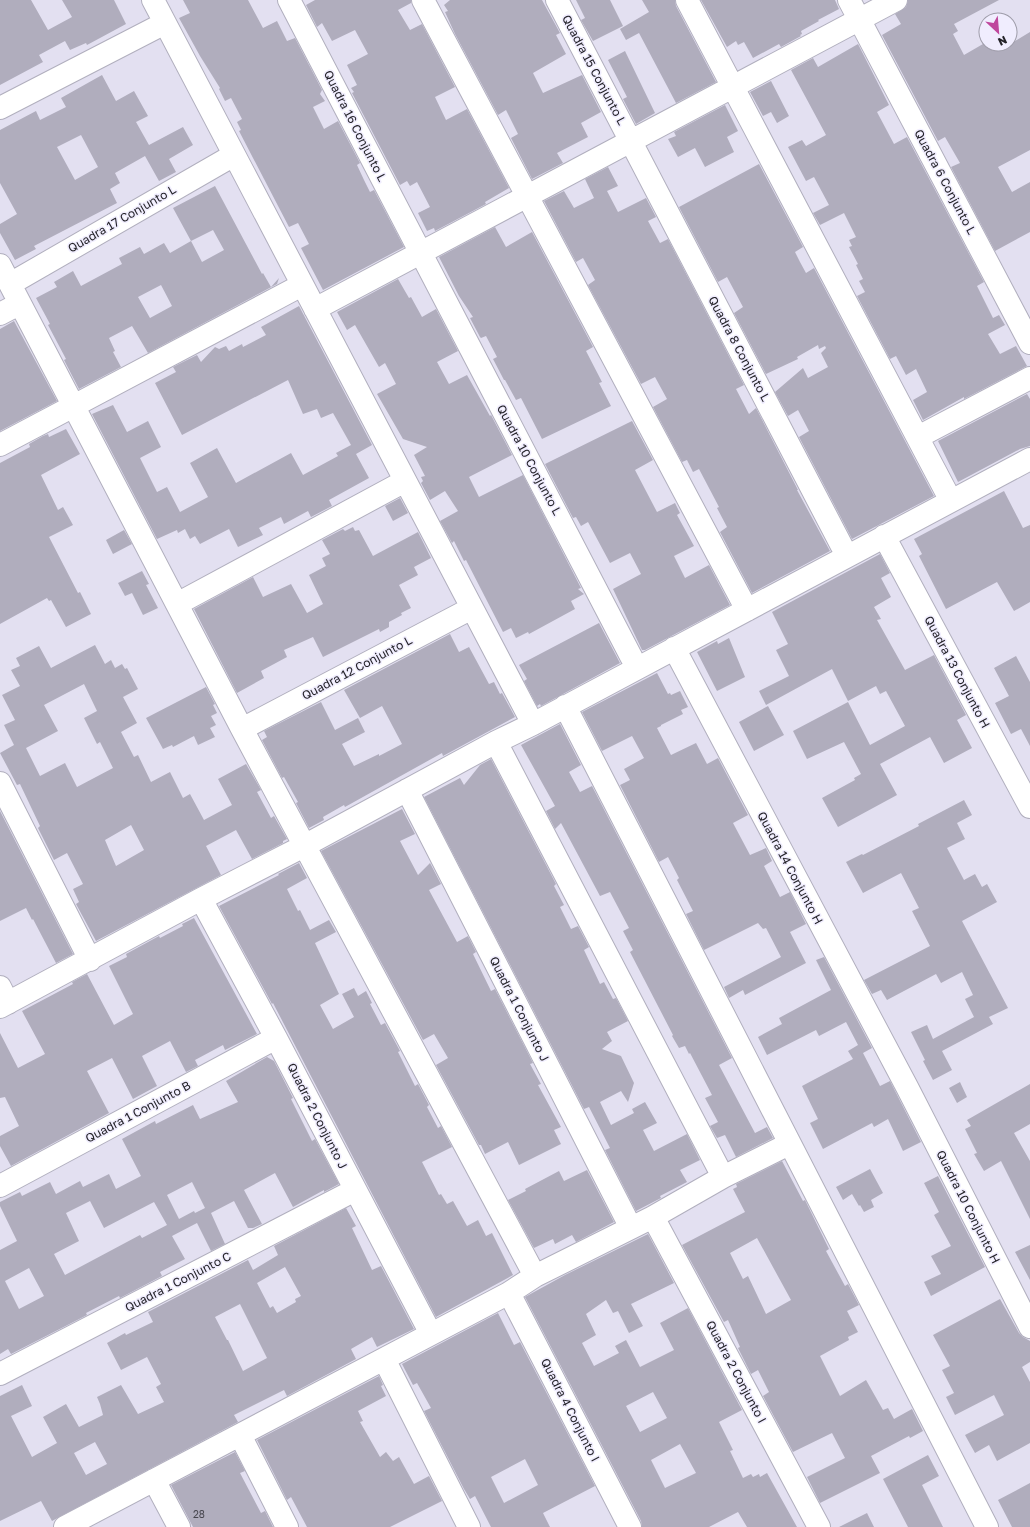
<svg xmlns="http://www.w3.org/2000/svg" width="1030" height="1527" viewBox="0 0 1030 1527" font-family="'Golos Text',sans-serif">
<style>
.building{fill:#b0adbd;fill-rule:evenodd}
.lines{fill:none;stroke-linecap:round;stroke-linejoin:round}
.minor-casing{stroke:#b1afbe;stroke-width:24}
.minor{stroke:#fff;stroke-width:22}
.labels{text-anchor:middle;stroke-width:3;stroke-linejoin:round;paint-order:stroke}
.number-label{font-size:10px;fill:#47464e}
.street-label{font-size:12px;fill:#242329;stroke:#f0edfe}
</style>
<rect width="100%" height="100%" fill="#e3e0f1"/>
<!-- building -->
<path class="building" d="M0,0H31L48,30L72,17L62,0H114L126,24L87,45L86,43L70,50L65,41L39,55L43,62L0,85Z
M183,0H248L263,28L277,21L287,41L295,38L322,90L320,94L325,101L313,107L324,129L338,121L360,163L357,165L364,180L370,192L374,190L404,247L323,290L301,248L309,244L298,223L289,227L239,131L241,130L237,122L242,119L231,98L225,101L219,89L220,88L200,56L179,18L190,13Z
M315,0H411V3L398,10L410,30L422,24L455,87L435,97L446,120L467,109L509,188L485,202L486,204L435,231L434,228L427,231L418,213L430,207L417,182L410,186L407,181L400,185L352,93L354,92L351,88L357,85L347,65L368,54L355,30L332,41L322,23L317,27L306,5Z
M450,0H542L560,33L556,35L566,54L533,73L543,93L582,75L601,112L581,123L588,137L557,153L563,163L532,179L511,138L518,134L506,110L498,115L455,34L445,12L448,11L444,5Z
M576,0H610L623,26L593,41L581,20L585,18Z
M642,0H675L676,6L716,82L676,103L639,33L626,40L620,29L649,12Z
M701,0H835L839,9L818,20L819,21L801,31L802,34L800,35L801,36L781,47L779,44L753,58L744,42L738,45L736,41L727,47Z
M908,0H999L954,24L958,31L953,34L964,55L983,44H1010L1030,32V150L998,167L1012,192L1030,182V232L995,251L951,167L960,163L945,137L938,141L882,35L901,24L895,14L906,7Z
M858,44L889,105L877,112L894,144L907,137L984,282L977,286L993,318L999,315L1005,325L988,334L1000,354L1016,346L1027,366L964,399V397L923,420L913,400L927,392L916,369L906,375L896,356L890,359L857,296L865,292L859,281L863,279L856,265L858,264L849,247L852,246L849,240L856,237L844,213L820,225L813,213L829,205L814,177L806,181L788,147L802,140L806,146L826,135L791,70L813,58L818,67Z
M625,51L655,113L636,124L623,99L627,97L608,60Z
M102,75L116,101L134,91L148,116L136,122L149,145L183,127L193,145L169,159L176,172L159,181L145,156L115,173L120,183L110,189L117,203L34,246L36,249L15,260L0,233V224L17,214L0,183V130L36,111L40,120L66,107L61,98ZM81,135L98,167L75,180L57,147Z
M771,81L789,116L777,123L771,112L763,116L750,92Z
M725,105L738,131L727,137L734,152L705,167L695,148L678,157L668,139L676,136L674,132Z
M759,164L803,247L795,252L800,262L806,273L814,268L934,496L852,539L799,437L809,431L798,410L788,416L775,392L803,368L808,378L828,367L821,353L826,348L825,346L819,349L818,345L797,357L798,359L766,374L734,313L743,307L727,277L718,282L679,207Z
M608,167L618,186L607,191L618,212L646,198L656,217L648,221L660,243L668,239L744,385L736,389L749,414L756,408L798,490H797L830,551L752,593L720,532L727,527L717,508L719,507L699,469L693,472L687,460L682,462L653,407L667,399L655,377L641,384L588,285L595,280L583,258L576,262L544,201L564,191L574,208L594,198L585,179Z
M215,186L262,274L263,273L271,287L279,278L277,284L148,353L132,326L109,338L115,351L113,352L121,367L79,389L64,360L66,359L48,325L50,324L36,298L57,287L54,282L73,271L81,286L122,264L119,258L140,247L144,254L164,243L170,253L191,241L202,262L224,250L213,230L191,241L173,208ZM161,285L172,306L150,318L138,297Z
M495,227L506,247L532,232L593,347L586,351L602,382L599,383L611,406L542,439L521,398L516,400L505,380H504L493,359L497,357L486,336L481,338L480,337L470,318L473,317L459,296L439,257Z
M398,279L409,298L411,297L422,317L436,309L458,351L437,362L449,384L467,375L490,416L491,415L512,455L469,477L479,497L523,475L581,588L578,589L584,594L571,601L575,609L529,634L528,632L516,638L511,628L503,632L466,560L464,561L454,541L452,543L440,521L458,511L445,491L430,500L421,483L423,481L421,477L425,476L414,455L427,447L403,439L377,394L396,384L385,363L379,367L355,325L347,330L337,312Z
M299,306L372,445L356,454L369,478L329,500L332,506L311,517L308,511L284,524L281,517L259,528L263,535L238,547L229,529L200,544L195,536L190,539L185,529L178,533L177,530L157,539L92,414L113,405L127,432L148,421L161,447L140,458L157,492L167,487L180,512L208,497L190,463L217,448L236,483L291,453L303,475L338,456L336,453L351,445L333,413L321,418L317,409L303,414L288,380L182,435L155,383L176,372L173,367L197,355L201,362L215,347L219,349L226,346L229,351L242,344L243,347L266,335L261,327Z
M14,321L57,401L0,431V329Z
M1027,394L1030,399V446L1020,449L958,482L938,441Z
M632,421L653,460L635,470L657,512L675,503L680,513L677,515L694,546L674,556L685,578L709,565L730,605L645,650H642L613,589L641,574L630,553L610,563L588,522L581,526L576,517L573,518L545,464Z
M66,429L80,454L41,475L58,510L63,507L73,525L49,537L78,593L80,592L91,614L66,627L51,600L49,601L47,598L0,624V463L30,447L29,444L43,436L48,434L49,437Z
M1004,491L1023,528L1030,525V602L1014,611L997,582L946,609L919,556L922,554L914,539Z
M400,498L408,513L393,521L385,506Z
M353,527L355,531L359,530L373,556L418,532L431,558L414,567L418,575L399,585L411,608L401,613L402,615L389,622V627L380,632L379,629L323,657L313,637L284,650L287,657L261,671L264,678L237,693L194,609L253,577L263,597L291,584L307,613L323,604L309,575L326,566L322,558L330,554L322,540L343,529L345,531Z
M124,530L132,544L113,554L106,540Z
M880,554L890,573L881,578L891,597L874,607L881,619L877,620L905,670L934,655L966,715L957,720L972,748L944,763L930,737L880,764L897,795L838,827L822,798L855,780L854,778L861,774L844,742L807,759L793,731L848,702L870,745L905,726L886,691L880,694L876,686L848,701L832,669L766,705L759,691L789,676L776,650L788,644L772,612Z
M142,571L149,584L146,585L158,608L143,615L132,593L125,596L118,583Z
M599,623L620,663L541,706L540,704L537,706L524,681L527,679L519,665Z
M450,634L459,652L469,647L489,684L494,682L500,694L502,693L515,717L443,756L442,753L345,807L344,805L323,817L324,820L309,828L296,803L298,802L284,777L282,778L262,740L267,737L264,731L321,702L335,730L358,718L365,732L342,744L354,766L379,754V756L402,744L382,706L360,718L344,690Z
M729,638L745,677L717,691L697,652L717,641L718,644Z
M95,645L105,664L111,660L115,668L122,664L125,669L127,668L138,689L123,697L137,723L121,732L134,757L138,755L151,782L170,772L183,798L190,794L204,820L232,805L218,779L246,764L261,790L257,792L271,818L274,816L287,839L283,841V843L252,859L236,830L206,846L221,875L96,941L76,904L79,902L73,889L83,884L67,853L54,860L38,828L40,826L20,784L17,785L0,753L14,745L4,725L15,720L2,695L20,686L11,670L20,666L16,658L39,646L51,668ZM84,684L97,711L84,718L97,744L100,742L113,768L77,787L65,763L40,776L26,748L58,731L44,705ZM131,825L144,850L116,866L105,840Z
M1016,656L1030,682V746L1021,729L1011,734L995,703L1009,696L994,668Z
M657,673L668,694L670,693L671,695L680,691L688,707L681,710L683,714L661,725V726L657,728L671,755L696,743L707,764L718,758L748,815L733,823L750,855L766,848L772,861L764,866L780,897L790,892L806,924L790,932L806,963L745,995L743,990L729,998L724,987L781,957L766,928L763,929L758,923L704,950L686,914L693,911L677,880L679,878L668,857L659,862L620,785L630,780L624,769L644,758L632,736L602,751L582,712Z
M206,687L215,704L213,705L217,713L211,716L216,725L210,728L215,737L198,745L194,736L173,747L172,745L163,749L146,718Z
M768,706L784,735L754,751L739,722Z
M560,724L581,765L569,772L580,792L592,786L732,1058L719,1065L755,1133L767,1127L773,1138L736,1157L725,1135L717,1138L710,1126L718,1122L705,1098L712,1095L690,1053L689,1054L685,1046L679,1048L672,1036L673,1035L630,952L633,950L623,931L629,928L610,892L600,896L561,823L555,829L546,811L555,806L521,745Z
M491,759L556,884L554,886L564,905L560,907L571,929L578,926L589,947L584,950L600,984L604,982L613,999L616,998L628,1021L607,1032L612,1041L602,1049L621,1056L634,1083L628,1102L621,1091L600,1102L611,1125L634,1113L632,1109L645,1102L657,1123L643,1130L654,1151L687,1134L700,1160L680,1170L687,1182L660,1196L661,1198L636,1211L605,1150L610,1148L589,1107L584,1109L424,797L460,778L464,785L480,765Z
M964,800L972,815L957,823L965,839L947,848L964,880L975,874L982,887L987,884L997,902L962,921L1008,1008L989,1017L993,1024L942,1051L952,1070L933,1080L923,1061L925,1060L911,1032L927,1025L933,1039L974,1017L965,999L973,995L962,972L941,983L936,974L887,1000L881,990L872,994L864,980L930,946L912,911L919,908L901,873L863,893L846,862L862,854L863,855L919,826L918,824Z
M402,809L415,834L400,841L418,875L430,863L441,884L429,890L457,942L468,936L476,952L473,954L491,991L495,989L533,1063L530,1064L541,1084L538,1085L561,1127L554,1130L561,1144L519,1165L508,1142L485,1154L481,1145H479L436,1065L448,1058L434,1034L423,1040L321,851Z
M0,811L73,954L56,963L33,919L32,920L26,908L0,921Z
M299,863L307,878L287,889L298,911L300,910L310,930L329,920L336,932L315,943L339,994L320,1005L333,1029L354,1017L342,994L354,988L358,996L366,991L372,1003L370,1004L381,1025L385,1023L400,1051L398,1052L415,1086L418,1084L429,1105L427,1107L438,1128L441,1126L452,1147L422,1162L439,1195L441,1194L447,1204L453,1201L467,1226L478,1220L486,1236L492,1233L513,1275L436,1317L273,1003L272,1004L219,906L279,875L278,874Z
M194,918L257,1034L225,1050L223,1045L195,1060L198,1066L186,1072L170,1041L142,1056L157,1086L133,1099L112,1058L87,1071L109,1113L11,1166L0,1146V1136L19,1126L5,1097L0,1098V1033L18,1068L45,1054L22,1011L73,984L72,982L87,974L114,1025L133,1014L109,966L127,957L126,954L159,936L160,938L183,926L182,924Z
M824,957L872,1048L863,1053L880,1086L890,1081L921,1142L903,1151L888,1119L874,1127L872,1123L823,1149L810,1123L818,1119L802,1086L853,1059L848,1051L858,1045L846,1022L819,1036L816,1030L767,1055L758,1037L782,1024L779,1018L831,990L816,960Z
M267,1057L274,1061L293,1098L291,1099L312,1141L315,1139L339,1184L324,1192V1190L293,1207L275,1173L244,1190L262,1224L253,1228H248L234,1201L211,1213L225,1244L211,1251L197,1223L172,1236L185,1259L160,1272L162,1276L120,1298L119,1296L86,1313L87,1315L11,1354L8,1349L0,1354V1250L17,1241L0,1206V1202L20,1192L22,1196L50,1182L56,1194L80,1181L83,1187L109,1174L116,1189L141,1176L122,1139L155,1121L156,1124L193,1105L200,1119L238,1102L226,1081ZM192,1182L205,1208L195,1213L194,1211L179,1219L167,1195ZM90,1201L104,1228L154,1202L167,1225L142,1238L140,1235L65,1275L54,1254L79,1241L66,1213ZM29,1268L44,1296L19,1309L5,1281Z
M960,1082L967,1097L957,1103L949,1088Z
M1030,1084V1124L1014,1133L1030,1161V1219L1001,1161L984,1171L974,1154L977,1153L965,1129L971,1126L967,1120Z
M782,1161L803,1201L805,1200L829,1249L826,1251L845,1286L848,1284L859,1305L847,1311L858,1332L848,1337L849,1340L820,1356L840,1396L866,1380L883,1410L888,1408L894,1419L912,1409L923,1431L910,1438L909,1436L871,1456L880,1473L820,1503L807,1477L845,1458L832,1433L793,1452L763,1396L769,1392L758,1370L751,1374L738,1348L740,1347L728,1320L724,1322L682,1245L745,1212L733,1189L737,1187L736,1184ZM757,1238L791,1300L766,1314L748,1276L743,1279L730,1253Z
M870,1169L883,1193L871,1200L874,1207L864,1212L860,1205L859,1206L852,1194L843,1200L836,1187Z
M587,1170L614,1222L576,1242L572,1235L555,1244L553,1239L534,1248L508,1200L526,1191L525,1189L559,1171L564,1181Z
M938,1176L985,1267L931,1296L924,1282L941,1274L931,1256L951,1246L934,1215L939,1212L924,1183Z
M346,1208L356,1226L352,1228L372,1270L381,1266L414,1329L377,1347L372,1337L351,1349L356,1359L287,1396L284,1390L234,1415L238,1422L52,1521L41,1501L0,1521V1396L22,1385L32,1406L11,1416L32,1457L57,1443L43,1417L66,1404L79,1427L103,1415L100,1404L97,1397L121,1385L138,1414L164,1402L156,1387L161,1384L147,1357L121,1370L107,1343L125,1333L126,1335L153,1322L148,1312L248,1260L253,1270L278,1255L274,1246ZM285,1267L301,1296L295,1299L296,1302L277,1313L273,1306L270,1308L257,1283ZM240,1304L267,1358L243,1371L228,1340H227L215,1317ZM95,1442L107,1464L86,1475L74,1453Z
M648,1234L674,1283L631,1304L643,1326L629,1333L618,1311L613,1313L606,1300L586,1314L596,1335L582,1343L594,1366L619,1353L615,1346L626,1340L640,1367L674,1350L660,1323L688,1308L742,1410L719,1422L733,1450L730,1451L743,1478L751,1474L753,1477L759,1474L760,1477L767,1473L797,1527H747L738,1512L709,1527H642L641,1521L525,1297L565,1275ZM653,1392L667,1418L640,1432L626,1406ZM680,1444L696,1473L665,1488L651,1460Z
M1030,1245V1280L1015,1252Z
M1000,1299L1019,1333L1023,1337L1030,1341V1362L1022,1367L1030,1382V1443L997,1461L989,1445L975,1453L965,1435L1004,1415L994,1395L955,1415L946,1397L954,1393L942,1370L950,1366L933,1335Z
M498,1313L514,1345L520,1342L595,1486L543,1513L550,1527H491L475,1496L470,1499L464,1489L424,1411L431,1408L417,1383L413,1385L402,1364ZM525,1459L538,1485L504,1503L491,1477Z
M379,1376L383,1385L381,1386L386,1396L358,1411L363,1421L360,1422L380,1457L386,1452L393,1461L399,1457L414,1484L429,1476L442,1501L390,1527H307L291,1497L287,1500L257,1440Z
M235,1452L245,1471L240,1473L261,1513L265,1511L273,1527H193L171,1485Z
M928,1455L939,1476L922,1485L943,1527H908L883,1479Z
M1030,1483V1527H1012L998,1500Z
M867,1513L874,1527H839Z"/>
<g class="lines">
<!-- minor casing -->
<g class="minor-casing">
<path id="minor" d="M153,0L533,724
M289,0L637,668
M423,0L747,610
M557,0L847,556
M687,0L951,501
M849,0L1030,343
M0,108L165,23
M0,265L242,729L535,1276
M10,284L234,155
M315,309L896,0
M0,314L19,304
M918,437L1030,378
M0,445L302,285
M884,536L1030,807
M177,604L405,481
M674,648L907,1087L1030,1327
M565,706L987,1527
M242,729L472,608
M496,742L723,1177
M0,783L90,960
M407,790L631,1228
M201,899L276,1038L431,1334
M0,987L8,1003
M0,1007L201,899L304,846L496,742L533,724L1030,459
M0,1186L276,1038
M653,1217L819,1527
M509,1293L630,1527
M384,1359L469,1527
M0,1374L355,1190
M240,1435L287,1527
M154,1480L179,1527
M65,1527L509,1293L535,1276L653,1217L723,1177L789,1144"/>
</g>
<!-- minor -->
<use href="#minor" class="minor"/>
</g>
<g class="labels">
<!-- number labels -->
<g class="number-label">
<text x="199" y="1518">28</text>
</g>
<!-- street labels -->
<g class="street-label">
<text transform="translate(594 70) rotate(62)" y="4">Quadra 15 Conjunto L</text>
<text transform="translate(355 126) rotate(63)" y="4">Quadra 16 Conjunto L</text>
<text transform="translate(945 182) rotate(62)" y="4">Quadra 6 Conjunto L</text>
<text transform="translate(122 219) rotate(-30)" y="4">Quadra 17 Conjunto L</text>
<text transform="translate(739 349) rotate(62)" y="4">Quadra 8 Conjunto L</text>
<text transform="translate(529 460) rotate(62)" y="4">Quadra 10 Conjunto L</text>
<text transform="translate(357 668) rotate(-28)" y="4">Quadra 12 Conjunto L</text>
<text transform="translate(957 672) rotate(62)" y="4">Quadra 13 Conjunto H</text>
<text transform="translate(790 868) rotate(62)" y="4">Quadra 14 Conjunto H</text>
<text transform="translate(519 1009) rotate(63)" y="4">Quadra 1 Conjunto J</text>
<text transform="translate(138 1112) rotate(-28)" y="4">Quadra 1 Conjunto B</text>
<text transform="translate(317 1116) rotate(63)" y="4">Quadra 2 Conjunto J</text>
<text transform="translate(968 1207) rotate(63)" y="4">Quadra 10 Conjunto H</text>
<text transform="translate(178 1282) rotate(-27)" y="4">Quadra 1 Conjunto C</text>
<text transform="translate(736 1372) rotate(62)" y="4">Quadra 2 Conjunto I</text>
<text transform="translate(570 1410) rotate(63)" y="4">Quadra 4 Conjunto I</text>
</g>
</g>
<!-- north arrow -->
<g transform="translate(998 32) rotate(154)"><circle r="19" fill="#f0edfe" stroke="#9e9ca9"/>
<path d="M0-3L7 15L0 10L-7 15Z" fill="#bf479d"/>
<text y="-6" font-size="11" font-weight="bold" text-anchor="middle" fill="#242329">N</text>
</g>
</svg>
